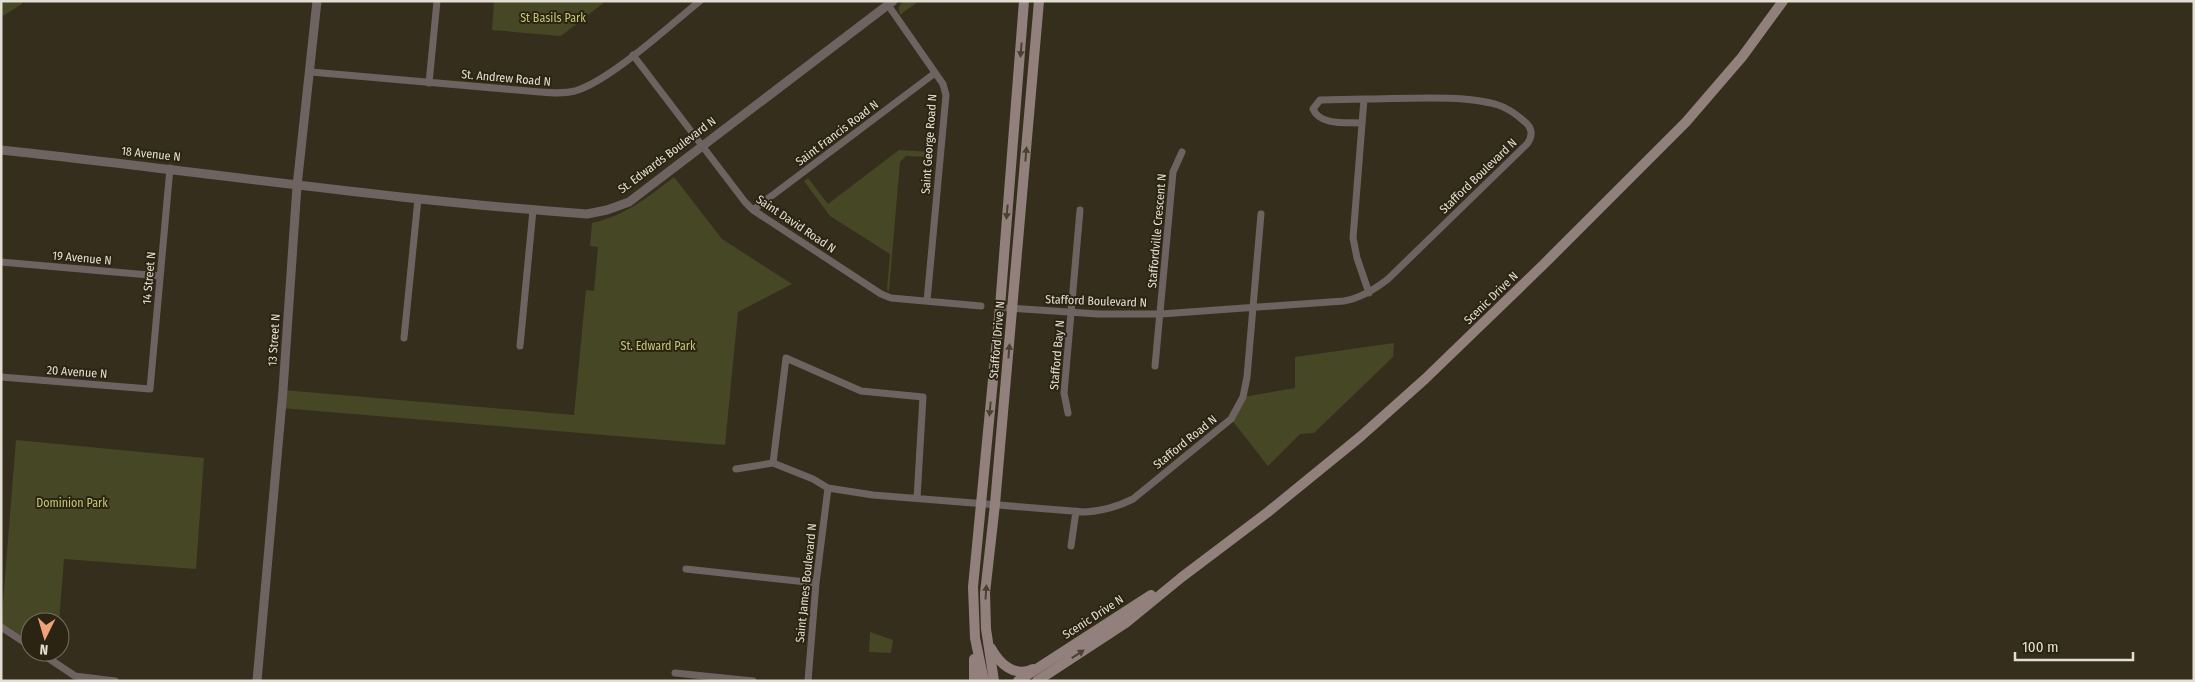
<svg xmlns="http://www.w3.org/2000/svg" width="2195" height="682" viewBox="0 0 2195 682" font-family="'Fira Sans Condensed',sans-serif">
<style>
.green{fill:#464725}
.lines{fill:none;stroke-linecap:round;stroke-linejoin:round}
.minor{stroke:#6e6361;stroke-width:7}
.tertiary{stroke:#6e6361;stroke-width:9}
.secondary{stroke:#91807c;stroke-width:10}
.oneway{fill:#4a4032}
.labels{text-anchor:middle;stroke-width:4;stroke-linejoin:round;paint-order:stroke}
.park-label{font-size:12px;fill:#c2c778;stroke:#2b2412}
.street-label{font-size:12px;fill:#e3ded3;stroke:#2b2412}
</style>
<rect width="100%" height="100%" fill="#352e1c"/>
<!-- green -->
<path class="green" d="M1,1H22V4L1,17Z
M494,1H606L561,36L492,30Z
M904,1H919L900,15C898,9 898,5 904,1Z
M899,150L933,152V157L906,156L900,162L889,291L887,290L890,254L830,216L804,181L808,178L828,204Z
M674,177L722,239L792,284L738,312L725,445L281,408L283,390L574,415L586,290L594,291L598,247L590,246L592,223C626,215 647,198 674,177Z
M1394,343L1393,357L1314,433L1300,434L1268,466L1231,419L1243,397L1295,388V357Z
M16,440L204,458L196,569L64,559L59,622H30V646L1,627Z
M870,632L893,640L891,653L869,652Z"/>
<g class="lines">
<!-- minor -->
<path class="minor" d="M888,5L943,84L946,95L927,301
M633,55L745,202L753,210L881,294L891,298L981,306
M311,72L540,92C552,93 563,94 575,91C610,81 670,25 700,1
M429,83L437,1
M1362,123C1347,122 1320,126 1313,109L1320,100L1364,99
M753,210L935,73
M1,262L160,276
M1008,308L1098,314H1161L1344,301C1361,298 1374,290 1388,279L1527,144C1533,136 1533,128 1524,121C1517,115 1508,108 1498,105C1464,94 1402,99 1364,99L1353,238L1357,258L1369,293
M404,338L418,199
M520,346L533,210
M1155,366L1173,172L1182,152
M1,377L150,389L170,168
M1068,413L1064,393L1080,210
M773,463L786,358L861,391L923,397L917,498
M736,469L773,463L813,479L828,488L873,495L1085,512C1103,511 1117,507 1133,499L1231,419L1243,397L1247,377L1261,214
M1071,546L1076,511
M686,569L816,583
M1,627L30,646
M39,652L75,676L115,681
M675,673L753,681
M808,681L816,583L828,488"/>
<!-- tertiary -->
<path class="tertiary" d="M1,150C197,171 391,200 587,214L607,210L629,202L893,1
M257,681L283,390L297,186L317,1"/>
<!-- secondary -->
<path class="secondary" d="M991,648C999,663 1014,678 1033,669
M974,681V659
M984,681L975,638L973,587L1000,307L1024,1
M994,681L986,629L985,593L995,504L1039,1
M1018,681L1151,595
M1037,681L1127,622L1182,577L1268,512L1360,437L1425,379L1543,265L1686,122L1742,57L1783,1"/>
</g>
<!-- one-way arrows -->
<defs><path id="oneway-solid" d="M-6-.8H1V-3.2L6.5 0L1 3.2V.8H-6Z" transform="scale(1.25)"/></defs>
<g class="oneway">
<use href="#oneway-solid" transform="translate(1021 50) rotate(95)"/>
<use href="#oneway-solid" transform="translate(1026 154) rotate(-85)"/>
<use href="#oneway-solid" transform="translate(1007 212) rotate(95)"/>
<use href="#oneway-solid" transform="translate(1009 351) rotate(-85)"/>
<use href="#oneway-solid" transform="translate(990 409) rotate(95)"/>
<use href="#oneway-solid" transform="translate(986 592) rotate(-86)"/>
<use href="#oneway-solid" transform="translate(1078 654) rotate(-33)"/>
</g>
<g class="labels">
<!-- park labels -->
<g class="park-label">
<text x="553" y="22">St Basils Park</text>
<text x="658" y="350">St. Edward Park</text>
<text x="72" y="507">Dominion Park</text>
</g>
<!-- street labels -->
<g class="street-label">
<text transform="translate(506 78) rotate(5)" y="4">St. Andrew Road N</text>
<text transform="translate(837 133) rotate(-37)" y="4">Saint Francis Road N</text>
<text transform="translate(929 144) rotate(-86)" y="4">Saint George Road N</text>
<text transform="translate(151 154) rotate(6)" y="4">18 Avenue N</text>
<text transform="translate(667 155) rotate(-37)" y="4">St. Edwards Boulevard N</text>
<text transform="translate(1478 176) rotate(-44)" y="4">Stafford Boulevard N</text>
<text transform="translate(796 224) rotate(34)" y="4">Saint David Road N</text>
<text transform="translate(1157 231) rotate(-85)" y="4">Staffordville Crescent N</text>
<text transform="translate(82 258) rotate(5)" y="4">19 Avenue N</text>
<text transform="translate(149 278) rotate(-85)" y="4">14 Street N</text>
<text transform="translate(1491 298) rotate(-44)" y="4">Scenic Drive N</text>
<text transform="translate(1096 301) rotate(2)" y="4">Stafford Boulevard N</text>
<text transform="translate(274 340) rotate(-86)" y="4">13 Street N</text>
<text transform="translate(997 340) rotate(-85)" y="4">Stafford Drive N</text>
<text transform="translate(1057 355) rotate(-85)" y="4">Stafford Bay N</text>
<text transform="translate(77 372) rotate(4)" y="4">20 Avenue N</text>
<text transform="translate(1185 442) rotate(-39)" y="4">Stafford Road N</text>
<text transform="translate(806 583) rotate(-84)" y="4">Saint James Boulevard N</text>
<text transform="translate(1093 617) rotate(-33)" y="4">Scenic Drive N</text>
</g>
</g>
<!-- border -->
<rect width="2195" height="682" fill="none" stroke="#e3ded3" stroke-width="5"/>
<!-- north arrow -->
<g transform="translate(45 637) rotate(185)"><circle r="24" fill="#2b2412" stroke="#756e5f"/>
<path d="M0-4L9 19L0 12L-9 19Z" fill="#f1a27b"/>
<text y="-8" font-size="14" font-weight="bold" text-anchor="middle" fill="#e3ded3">N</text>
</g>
<!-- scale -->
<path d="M2015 652v8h118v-8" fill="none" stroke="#e3ded3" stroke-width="2.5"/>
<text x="2022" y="652" font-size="15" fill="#e3ded3" stroke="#2b2412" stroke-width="4" paint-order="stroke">100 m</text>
</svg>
